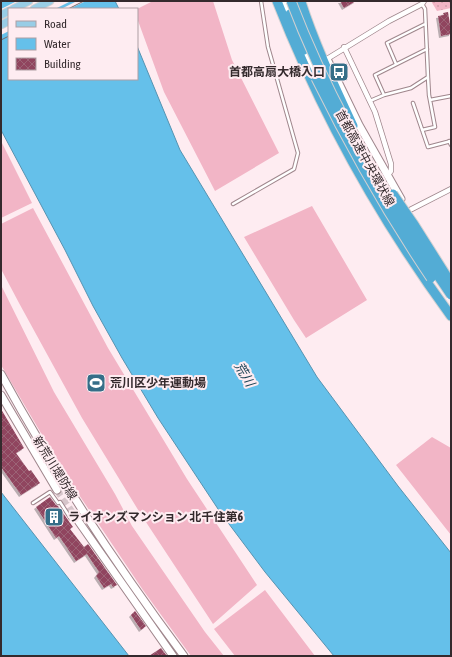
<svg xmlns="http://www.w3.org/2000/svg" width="452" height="657" viewBox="0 0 452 657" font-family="'Asap Condensed','Noto Sans JP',sans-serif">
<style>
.grass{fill:#f2b5c6}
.park{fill:url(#park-dots)}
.water{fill:#65c0ea;stroke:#5693b1}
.pier{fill:#feecf1}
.building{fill:url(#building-cross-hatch);filter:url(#shadow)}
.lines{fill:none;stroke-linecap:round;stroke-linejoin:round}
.secondary-tunnel{stroke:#d6c5ca;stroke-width:7;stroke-dasharray:7 3.5;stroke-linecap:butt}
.service-casing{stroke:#9f868c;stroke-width:4.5}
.minor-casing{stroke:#9f868c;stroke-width:6}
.secondary-casing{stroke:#9f868c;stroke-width:9}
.primary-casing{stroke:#d2d0d1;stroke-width:9}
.motorway-casing{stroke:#d2d0d1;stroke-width:11}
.service{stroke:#fff;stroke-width:2.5}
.minor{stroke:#fff;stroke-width:4.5}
.secondary{stroke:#fff;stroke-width:7}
.primary{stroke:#98cde6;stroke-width:7}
.motorway{stroke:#53acd5;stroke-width:9}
.tram{stroke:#786c6f;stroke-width:1}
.motorway-bridge-casing{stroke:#d2d0d1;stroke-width:11;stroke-linecap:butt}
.motorway-bridge{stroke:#53acd5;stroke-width:9}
.labels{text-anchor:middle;stroke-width:4;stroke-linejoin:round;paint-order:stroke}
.poi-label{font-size:12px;font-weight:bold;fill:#342a2d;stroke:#feecf1;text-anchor:start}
.street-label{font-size:12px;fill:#342a2d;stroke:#feecf1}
.water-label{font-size:13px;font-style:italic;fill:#163f51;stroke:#feecf1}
</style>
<defs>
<pattern id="park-dots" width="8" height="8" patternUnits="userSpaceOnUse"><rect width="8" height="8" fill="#f2b5c6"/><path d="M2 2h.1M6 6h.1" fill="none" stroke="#d09caa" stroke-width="1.8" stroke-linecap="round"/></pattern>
<pattern id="building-cross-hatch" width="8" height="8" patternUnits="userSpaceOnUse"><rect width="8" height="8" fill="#90445e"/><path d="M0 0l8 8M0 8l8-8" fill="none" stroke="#9c6376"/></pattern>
<filter id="shadow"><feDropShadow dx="-2" dy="2" stdDeviation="0" flood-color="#0004"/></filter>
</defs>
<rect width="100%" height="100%" fill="#feecf1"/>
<!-- grass -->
<path class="grass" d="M153,1H213L232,60L279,153L215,191L164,92L137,18V9Z
M1,141L32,203L1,218Z
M312,206L367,300L306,338L294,320L244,237Z
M33,208L108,348L187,479L257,585L213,624L140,513L82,418L19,303L1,269V224Z
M1,285L54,392L115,494L132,526L205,632L224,656H191L143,590L65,474L1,365Z
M432,437L451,448V535L396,465Z
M265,590L315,656H235L214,629Z"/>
<!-- park -->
<path class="park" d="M431,1H451V8L437,11Z"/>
<!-- water -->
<path class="water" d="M1,1H115L119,9H9V79H137V46L180,150L317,377L398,486L451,553V656H334L265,572L220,512L158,418L122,358L93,306L65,250L1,130Z
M1,492L129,656H1Z"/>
<!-- pier -->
<path class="pier" d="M17,1H71L55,9H9V31L1,35V9Z
M77,1H86L69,9H61Z"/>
<!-- building -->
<path class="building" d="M340,1H356L344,8Z
M448,12L450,24H451V34L441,36L438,16L444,15L443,13Z
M1,409L24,448L16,453L29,471L31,470L40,483L21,495L1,467Z
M50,497L56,505L58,506L73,527L70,529L84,547L88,544L117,585L113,587L111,584L104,588L96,576L99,572L87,554L76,561L59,536L56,538L36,507Z
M135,611L146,626L141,630L131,615Z
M161,648L167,656H149Z"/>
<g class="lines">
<!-- secondary-tunnel -->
<path class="secondary-tunnel" d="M57,490L74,515"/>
<!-- service casing -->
<g class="service-casing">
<path id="service" d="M422,4L425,9L428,77L411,88L384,95L375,75L427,49
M396,64L387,43L425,24
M430,100L451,96
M370,101L384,95
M413,103L428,147L451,141
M422,130L435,127L429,95L428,77
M449,141L451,145
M233,204L294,169L298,153L268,47L261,1
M33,503L50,492L58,503L60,502L71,519"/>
</g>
<!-- minor casing -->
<g class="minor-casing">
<path id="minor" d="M344,47L375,112L391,164V171L387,176
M327,59L389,21L422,4L424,1
M404,213L451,189"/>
</g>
<!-- secondary casing -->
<g class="secondary-casing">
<path id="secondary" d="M285,1L291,18
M304,46L321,81
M328,61L359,125L401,199
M1,374C55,473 117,566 184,656
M1,395L57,490
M74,515L173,656"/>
</g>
<!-- primary casing -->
<g class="primary-casing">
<path id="primary" d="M13,9L29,1
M34,9L50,1
M1,15L9,11
M1,25L9,21"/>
</g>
<!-- motorway casing -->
<g class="motorway-casing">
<path id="motorway" d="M277,1C321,113 380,219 451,316
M301,2C315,45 334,85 353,126
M290,14L304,50"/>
</g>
<!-- service -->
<use href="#service" class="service"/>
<!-- minor -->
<use href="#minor" class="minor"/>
<!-- secondary -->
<use href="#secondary" class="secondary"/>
<!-- primary -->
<use href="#primary" class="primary"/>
<!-- motorway -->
<use href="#motorway" class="motorway"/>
<!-- tram -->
<path class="tram" d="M68,9L84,1
M1,40L9,36"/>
<!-- motorway-bridge casing -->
<g class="motorway-bridge-casing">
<path id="motorway-bridge" d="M291,1C331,106 388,203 451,295
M316,78C350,147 388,214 431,278
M393,194L413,223L451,283"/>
</g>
<!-- motorway-bridge -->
<use href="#motorway-bridge" class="motorway-bridge"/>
</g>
<!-- icons -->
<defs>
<g id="bus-square" transform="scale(1)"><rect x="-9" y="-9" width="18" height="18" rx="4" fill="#356e88" stroke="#feecf1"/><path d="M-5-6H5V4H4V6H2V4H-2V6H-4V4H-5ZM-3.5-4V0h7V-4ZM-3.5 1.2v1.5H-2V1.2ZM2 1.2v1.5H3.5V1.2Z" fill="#fff"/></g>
<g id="stadium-square" transform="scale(1)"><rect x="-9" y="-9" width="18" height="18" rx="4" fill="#356e88" stroke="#feecf1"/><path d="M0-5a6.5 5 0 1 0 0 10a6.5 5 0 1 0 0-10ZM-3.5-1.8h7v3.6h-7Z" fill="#fff"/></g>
<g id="building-square" transform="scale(1)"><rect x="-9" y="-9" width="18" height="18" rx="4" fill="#356e88" stroke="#feecf1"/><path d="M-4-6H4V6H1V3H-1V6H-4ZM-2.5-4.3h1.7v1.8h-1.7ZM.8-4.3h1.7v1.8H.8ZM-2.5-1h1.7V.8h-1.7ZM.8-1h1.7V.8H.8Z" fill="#fff"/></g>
</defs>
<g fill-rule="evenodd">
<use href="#bus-square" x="339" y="72"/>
<use href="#stadium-square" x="96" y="383"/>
<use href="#building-square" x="54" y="517"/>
</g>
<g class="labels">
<!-- poi labels -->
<g class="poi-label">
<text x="325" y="76" text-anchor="end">首都高扇大橋入口</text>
<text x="110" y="387">荒川区少年運動場</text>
<text x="68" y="521">ライオンズマンション 北千住第6</text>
</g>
<!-- street labels -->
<g class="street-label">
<text transform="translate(365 158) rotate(61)" y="4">首都高速中央環状線</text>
<text transform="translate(55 468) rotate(58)" y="4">新荒川堤防線</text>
</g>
<!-- water labels -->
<g class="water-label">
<text transform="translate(245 374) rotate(59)" y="5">荒川</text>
</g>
</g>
<!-- border -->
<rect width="452" height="657" fill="none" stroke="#342a2d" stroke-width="4"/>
<!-- legend -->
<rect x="8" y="8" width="130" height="72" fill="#feecf1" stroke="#ad9ea3"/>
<rect x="16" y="21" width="20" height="6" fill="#98cde6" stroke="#ad9ea3"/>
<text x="44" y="28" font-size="12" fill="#342a2d">Road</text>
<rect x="16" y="38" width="20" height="12" fill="#65c0ea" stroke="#ad9ea3"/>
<text x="44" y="48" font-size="12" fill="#342a2d">Water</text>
<rect x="16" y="58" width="20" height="12" fill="url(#building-cross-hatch)" stroke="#ad9ea3"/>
<text x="44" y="68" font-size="12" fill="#342a2d">Building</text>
</svg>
